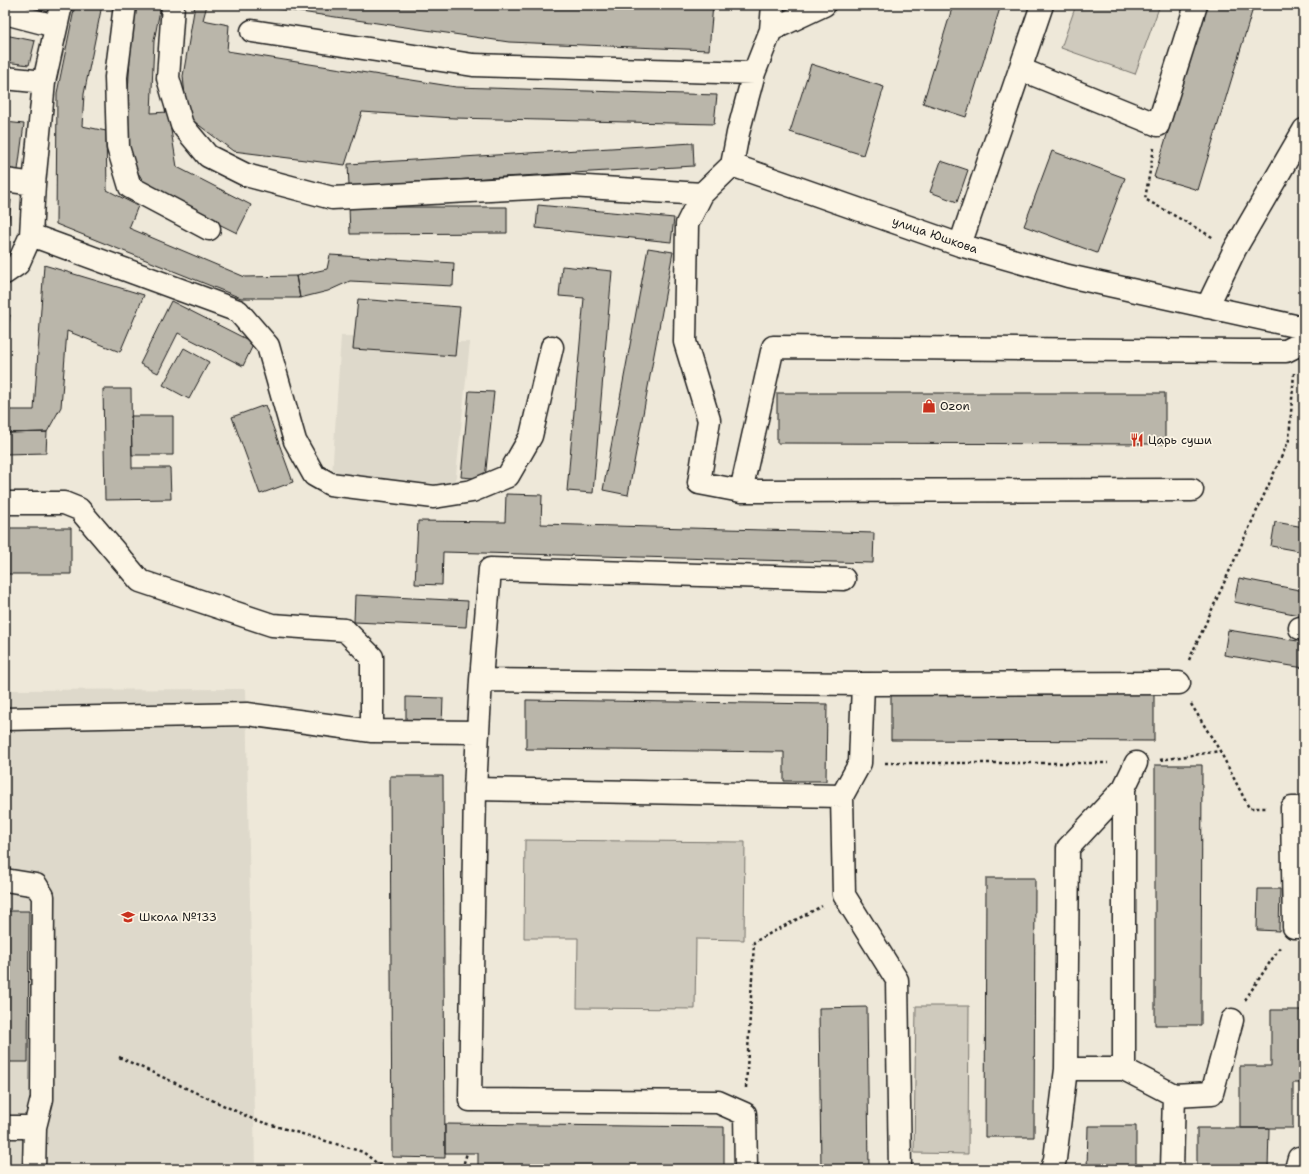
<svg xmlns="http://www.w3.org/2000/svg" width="1309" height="1174" viewBox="0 0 1309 1174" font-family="'Shantell Sans',sans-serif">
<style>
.built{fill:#ded9cb}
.green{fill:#cfcabd;stroke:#76736c}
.building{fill:#bab6aa;stroke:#1c1c1c}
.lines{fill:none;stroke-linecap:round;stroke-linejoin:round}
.minor-casing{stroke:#1c1c1c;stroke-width:25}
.path{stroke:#1c1c1c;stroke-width:2.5;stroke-dasharray:3 3;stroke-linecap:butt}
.minor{stroke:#fcf5e5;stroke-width:22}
.labels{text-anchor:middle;stroke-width:3.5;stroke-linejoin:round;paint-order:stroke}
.street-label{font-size:12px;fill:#1c1c1c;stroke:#fcf5e5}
.poi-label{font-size:12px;fill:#1c1c1c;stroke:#fcf5e5;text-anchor:start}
</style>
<rect width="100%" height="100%" fill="#eee8d9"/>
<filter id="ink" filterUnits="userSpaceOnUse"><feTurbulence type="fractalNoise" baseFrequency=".025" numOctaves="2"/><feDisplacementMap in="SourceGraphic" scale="8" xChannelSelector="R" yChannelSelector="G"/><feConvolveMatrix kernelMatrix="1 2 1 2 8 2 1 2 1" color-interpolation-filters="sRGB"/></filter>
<g filter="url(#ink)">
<!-- built -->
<path class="built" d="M358,299L460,307L457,342H470L455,485L332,476L341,336H354Z
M246,689L255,1169H5V690Z"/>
<!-- green -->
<path class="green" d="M1076,5H1160L1135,74L1061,48Z
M525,840L745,842L744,940L696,939L695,1009L577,1008L578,938H524Z
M916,1006H969L968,1154L914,1153Z"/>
<!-- building -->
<path class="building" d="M75,5H102L84,94L82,126L106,131L107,190L138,206L129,228L245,277L296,276L300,298H241L56,224L57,93Z
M136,5H161L154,41L151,113L168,112L177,167L251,205L237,233L148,189L129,158L127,114L131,35Z
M195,5H207L203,20L229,25L227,51L456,87L717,95L714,124L454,118L362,112L345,165L233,151L187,116L183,76Z
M252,5H713L709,50L509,42Z
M953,5H1001L966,117L923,103Z
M1207,5H1254L1198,190L1154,177Z
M5,35L35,41L29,65L5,62Z
M811,64L884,87L863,155L790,132Z
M5,122L24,124L18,170L5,169Z
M693,143L694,166L349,186L348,164Z
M1052,151L1125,178L1097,253L1024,226Z
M941,161L968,170L957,202L930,192Z
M5,199L11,200L6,250H5Z
M538,205L674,218L671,242L536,228Z
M349,207H507V233L350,234Z
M648,248L673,252L628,495L603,490Z
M330,255L454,263L453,286L350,281L328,291L300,298L296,276L327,269Z
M44,265L144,295L120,352L67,331L61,407L47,432L5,433V410H34Z
M562,266L612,271L593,493L567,491L584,298L559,296Z
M358,299L460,307L455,356L353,349Z
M171,301L254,343L243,366L178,333L158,373L140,364Z
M5,314L10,315L5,341Z
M184,348L209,362L189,399L163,385Z
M103,389H131L132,468H170L171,499L105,500Z
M469,391L494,392L485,479L461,477Z
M777,393H1165V444L777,443Z
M265,405L293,482L260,494L232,417Z
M131,416H173V455H132Z
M47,432L46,453L5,454V433Z
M506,494L542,495L541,524L874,533L873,563L443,552L442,585L415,584L418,521L505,522Z
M1275,522L1304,527V552L1271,546Z
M5,528H71V574H5Z
M1239,578L1304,591V616L1234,602Z
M355,595L468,601L466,627L354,622Z
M1228,630L1304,642V668L1224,655Z
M891,693H1154V741L891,740Z
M406,697L443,698L442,725L406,724Z
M526,700L827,704L826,781H784V752L526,749Z
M1155,765H1202L1201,1025H1155Z
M390,776H443L445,1158L392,1157Z
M986,878H1035L1034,1137H985Z
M1258,889H1280L1279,931L1257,930Z
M5,911H29L28,1062H5Z
M867,1007L869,1169H821L819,1008Z
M1271,1010H1304V1083H1293V1128H1240V1066H1271Z
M445,1124L724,1127V1169H478V1153H445Z
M1088,1126H1136V1169H1087Z
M1197,1128H1269L1268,1169H1197Z"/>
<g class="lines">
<!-- minor casing -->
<g class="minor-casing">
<path id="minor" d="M125,5L116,77L118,147L130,187L209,229
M173,5L168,78L182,125L208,156L246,175L332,198L570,186L702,194
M773,5L771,30L754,73L738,133L732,165L960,245L1068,276L1304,328
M5,13L55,26
M771,30L824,5
M252,31L473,65L754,73
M1020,69L1158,125L1196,5
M5,78L44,82
M732,165L702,194L687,224L685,342L709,420L699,483L741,491
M5,180L34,184L44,82L61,5
M31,235L238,311L268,346L295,441L314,475L330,484L434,497L472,491L508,476L531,436L552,347
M960,245L1042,5
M5,273L18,264L31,235L34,184
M1207,307L1235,249L1304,130
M1192,490L741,491L773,347L1244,351H1286L1304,342
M5,503H64L79,509L140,581L272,625L345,630L372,657V731
M1300,628L1304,629
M481,680L490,569L844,579
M5,719L247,714L372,731L478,732L475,789L470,1100L718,1102L745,1114L746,1169
M478,732L481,680L863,684
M475,789L842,796
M1304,808H1292L1294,927H1304
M5,880L36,885L43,896L42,1099L35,1127L34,1169
M1066,1069L1068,848L1124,788
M1124,1069V788L1136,763
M5,1127H35
M900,1169L897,980L844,895L842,796L860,763L863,684L1179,683
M1052,1169L1055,1159L1066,1069H1124L1174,1095
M1172,1169L1174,1095L1212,1093L1232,1020
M1296,1169L1299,1158"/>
</g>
<!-- path -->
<path class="path" d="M1154,148L1145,199L1214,238
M1189,660L1289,440L1294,373
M1191,704L1220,751
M1160,760L1220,751L1249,808H1268
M885,763H1108
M1245,1000L1280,947
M119,1057L255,1120L363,1152L384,1169
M746,1088L754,942L822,906
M462,1169L467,1153"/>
<!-- minor -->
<use href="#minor" class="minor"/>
</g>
</g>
<!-- icons -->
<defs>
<g id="shop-bare" transform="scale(1.08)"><path d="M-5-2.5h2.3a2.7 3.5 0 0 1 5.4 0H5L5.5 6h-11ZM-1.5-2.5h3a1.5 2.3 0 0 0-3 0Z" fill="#c8321e" stroke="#fcf5e5" stroke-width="2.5" paint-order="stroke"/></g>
<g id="restaurant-bare" transform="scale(1.08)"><path d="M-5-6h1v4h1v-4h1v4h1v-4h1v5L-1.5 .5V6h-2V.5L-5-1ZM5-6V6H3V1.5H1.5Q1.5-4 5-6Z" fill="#c8321e" stroke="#fcf5e5" stroke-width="2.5" paint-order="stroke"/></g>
<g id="school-bare" transform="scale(1.08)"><path d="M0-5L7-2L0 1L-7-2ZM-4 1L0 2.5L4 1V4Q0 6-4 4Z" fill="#c8321e" stroke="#fcf5e5" stroke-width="2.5" paint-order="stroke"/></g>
</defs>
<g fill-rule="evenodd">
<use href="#shop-bare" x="929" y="406"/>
<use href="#restaurant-bare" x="1137" y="440"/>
<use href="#school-bare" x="128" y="917"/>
</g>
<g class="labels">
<!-- street labels -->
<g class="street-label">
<text transform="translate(935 235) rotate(19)" y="4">улица Юшкова</text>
</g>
<!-- poi labels -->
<g class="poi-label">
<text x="940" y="410">Ozon</text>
<text x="1148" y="444">Царь суши</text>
<text x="139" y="921">Школа №133</text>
</g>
</g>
<!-- margin -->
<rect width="1309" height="1174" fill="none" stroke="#fcf5e5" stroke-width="20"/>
<rect x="10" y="10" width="1289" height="1154" fill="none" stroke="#1c1c1c" stroke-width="1.5" filter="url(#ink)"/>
</svg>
